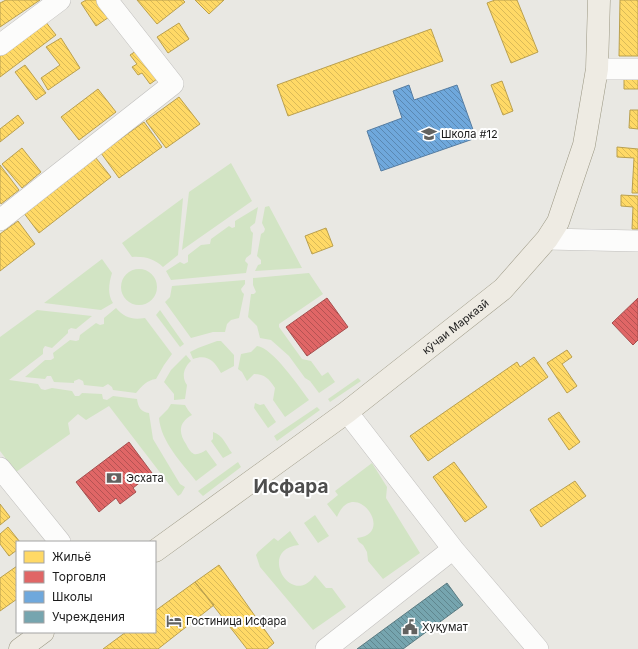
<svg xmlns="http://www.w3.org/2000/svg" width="638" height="649" viewBox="0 0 638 649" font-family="Inter,sans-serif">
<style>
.grass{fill:#d2e4c4}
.homes{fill:url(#homes-back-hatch);stroke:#baa04f}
.shops{fill:url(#shops-back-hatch);stroke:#a54f4f}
.schools{fill:url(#schools-back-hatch);stroke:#567da2}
.public{fill:url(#public-back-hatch);stroke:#5a7b82}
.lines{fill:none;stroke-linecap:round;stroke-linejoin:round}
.minor-casing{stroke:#c0bfbd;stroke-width:22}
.major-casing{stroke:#9b9783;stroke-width:23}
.minor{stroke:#fcfcfb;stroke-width:21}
.major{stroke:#eeebe3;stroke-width:22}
.labels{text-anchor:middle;stroke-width:4;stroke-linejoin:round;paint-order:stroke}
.poi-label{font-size:11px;fill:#1a1a1a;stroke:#fff;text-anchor:start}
.street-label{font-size:11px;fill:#1a1a1a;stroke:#fff}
.town-label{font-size:19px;font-weight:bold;fill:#4d4d4d;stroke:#fff}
</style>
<defs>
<pattern id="homes-back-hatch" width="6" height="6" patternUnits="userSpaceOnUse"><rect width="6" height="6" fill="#ffd966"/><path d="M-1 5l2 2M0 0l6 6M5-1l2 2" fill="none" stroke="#daba58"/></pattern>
<pattern id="shops-back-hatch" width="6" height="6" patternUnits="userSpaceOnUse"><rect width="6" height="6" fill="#e06666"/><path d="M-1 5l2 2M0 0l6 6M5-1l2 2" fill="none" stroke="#b55353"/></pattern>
<pattern id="schools-back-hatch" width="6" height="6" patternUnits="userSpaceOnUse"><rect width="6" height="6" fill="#6fa8dc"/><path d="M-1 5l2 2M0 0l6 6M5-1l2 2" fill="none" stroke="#5a88b2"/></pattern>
<pattern id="public-back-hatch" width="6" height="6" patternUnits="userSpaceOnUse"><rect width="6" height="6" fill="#76a5af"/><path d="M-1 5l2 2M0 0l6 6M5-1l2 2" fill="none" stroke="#60868e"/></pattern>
</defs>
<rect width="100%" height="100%" fill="#e9e8e3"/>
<!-- grass -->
<path class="grass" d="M231,163L252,201L182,250L189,192Z
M183,198L178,255L163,267C155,259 144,256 132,257L122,243Z
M269,206L302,268L255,271L258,265L261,264V260L257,256L261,234L264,232L265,229L262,223L265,207Z
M258,207L255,223L250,227L251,231L253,233L251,254L246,258L245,261L248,264L246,273L171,280L166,271L180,262L184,264L188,262V255L201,245L210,244L211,239L229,226L232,228L235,227V221Z
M102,259L112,273C109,283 107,294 113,303L101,310L44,303Z
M121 287a18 18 0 1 1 36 0a18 18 0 1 1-36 0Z
M309,273L323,294L279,324V327L302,359L311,361L322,376L328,372L335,382L319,393L310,381L305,378L289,356L271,340L260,338L257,326L248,317L251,294H254L256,292L253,285V278Z
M245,280V284L241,289L242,292L244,294L239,318L231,320L227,324L225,332H213L191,338L165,302L170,297L172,286Z
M116,308C125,318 132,320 145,318L172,354L164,365L156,379C147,380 142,386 136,393L113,390L112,387L108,384L103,387L84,385L83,381L79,379L74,381V383L54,382L51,376H47L45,379L25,377L45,360H51L54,358L53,353L70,340L76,341L79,340L80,335L96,323L100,325L104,324V318Z
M37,310L92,316L76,329L71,328L68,330V333L52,348L45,346L43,349V354L9,380L38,384L41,389L45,390L52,388L72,391L75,396H79L82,393L102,394L103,399L107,400L113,396L137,399C138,407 141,412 149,413L153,439L180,484L185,487L181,494L178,496L109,406L86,420L78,414L68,423L70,434L16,472L0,451V337Z
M160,310L184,344L180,347L156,315Z
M217,341H221L234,355V366L221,373C214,361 208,354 193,359L190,352L198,348Z
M257,346C273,348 299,387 309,400L285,417L273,400L275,388C269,379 265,374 254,374L247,381L242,372L238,369L241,354L251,352Z
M186,355L191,361C184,367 181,377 187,385L185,399L174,400V394L164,382L171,370Z
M358,378L361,381L330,402L328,399Z
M255,403L260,405L264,404L276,422L268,428L254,408Z
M171,404L185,405L188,410L192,415C179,422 178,432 186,444C188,448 190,452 194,454C198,455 203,452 206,450L217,465L196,481C182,463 161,442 159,418L168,409Z
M317,407L320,410L277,441L274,436Z
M213,432C223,435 226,445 232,453L223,458L211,441L213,439Z
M238,462L241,467L203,496L198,491Z
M372,463L387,487L386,498L420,553L383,579L368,561L367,552L363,545L359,542L357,538C397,534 354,475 337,517L327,504L338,495L335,491Z
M315,515L329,536L318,543L304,523Z
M290,531L299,545C256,549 292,610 315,575L326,588H332L346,607L313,630L260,567L256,555L258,552L274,538L278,541Z"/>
<!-- homes -->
<path class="homes" d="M6,0H40L0,27V3Z
M86,0H101L112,15L96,26L81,3Z
M137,0H183L185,2L157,24Z
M195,0H224L209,14Z
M495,0H517L538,52L511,63L487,3Z
M620,0H638V56H619Z
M41,16L56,35L0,77V47Z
M179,23L189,39L168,53L157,37Z
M431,29L443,61L288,116L277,85Z
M61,38L80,68L48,90L41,78L60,65L46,47Z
M148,43L168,71L150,84L142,73L138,75L132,67L137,64L130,55Z
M25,65L46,93L36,100L15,72Z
M624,76H638V89H624Z
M502,81L513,111L503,115L491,85Z
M98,89L116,112L79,140L61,117Z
M179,97L200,124L166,148L146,121Z
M630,110H638V129L629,128Z
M18,115L24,123L0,142V129Z
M144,122L162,147L119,178L101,153Z
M617,147L638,149V193H632L634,158L617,157Z
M22,148L41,172L22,188L2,164Z
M92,153L111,177L39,233L20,208Z
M0,165L19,190L1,204L0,202Z
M621,195L638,196V229H632L633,207L621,206Z
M18,221L35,244L0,271V234Z
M326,228L333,246L312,254L305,236Z
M567,350L572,357L562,364L577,386L567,393L547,363Z
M534,357L548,377L428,461L410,436L517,362L520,367Z
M559,412L580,442L569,450L548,419Z
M454,462L487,507L465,522L433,477Z
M575,481L586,496L541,527L530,510Z
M0,504L10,517L0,525Z
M8,527L20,542H17V550L9,556L0,544V534Z
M219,565L274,643L267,649H247L195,582Z
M17,566V599L0,611V578Z
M195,582L214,605L158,649H103L126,632H155V611Z"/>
<!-- shops -->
<path class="shops" d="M327,298L348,327L307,356L286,327Z
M638,298V340L633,345L612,323Z
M129,442L152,473L133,488L136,492L120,504L116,498L99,512L76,482Z"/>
<!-- schools -->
<path class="schools" d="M409,85L414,100L457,85L476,138L381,171L367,131L402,118L393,91Z"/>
<!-- public -->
<path class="public" d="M447,583L463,605L403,649H357Z"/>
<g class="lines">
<!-- minor casing -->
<g class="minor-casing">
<path id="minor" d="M0,45L60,0
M597,69H638
M0,220L173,84L107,0
M547,239L638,241
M0,468L60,542
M453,549L538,649
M326,649L453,549L347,412"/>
</g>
<!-- major casing -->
<g class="major-casing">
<g id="major">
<path id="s1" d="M155,551L347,412L503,289L547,239L558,222L584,145L597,69L599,0"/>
<path d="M20,649L43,632"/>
</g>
</g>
<!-- minor -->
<use href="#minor" class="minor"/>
<!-- major -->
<use href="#major" class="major"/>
</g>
<!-- icons -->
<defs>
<g id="school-bare" transform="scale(1.2)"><path d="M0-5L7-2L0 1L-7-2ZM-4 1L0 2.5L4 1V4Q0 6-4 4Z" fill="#626260" stroke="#fff" stroke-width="2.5" paint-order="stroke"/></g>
<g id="bank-bare" transform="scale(1.2)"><path d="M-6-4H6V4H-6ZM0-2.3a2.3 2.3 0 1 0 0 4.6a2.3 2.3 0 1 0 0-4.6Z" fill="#626260" stroke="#fff" stroke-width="2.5" paint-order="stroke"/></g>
<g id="hotel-bare" transform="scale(1.2)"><path d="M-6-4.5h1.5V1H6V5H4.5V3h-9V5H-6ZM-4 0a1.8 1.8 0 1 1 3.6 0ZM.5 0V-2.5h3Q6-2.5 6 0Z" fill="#626260" stroke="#fff" stroke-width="2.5" paint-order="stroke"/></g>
<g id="civic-bare" transform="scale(1.2)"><path d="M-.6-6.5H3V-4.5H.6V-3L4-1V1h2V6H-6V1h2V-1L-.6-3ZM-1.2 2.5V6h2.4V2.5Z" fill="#626260" stroke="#fff" stroke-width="2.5" paint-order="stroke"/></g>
</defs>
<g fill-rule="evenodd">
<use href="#school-bare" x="429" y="134"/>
<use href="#bank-bare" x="114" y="478"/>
<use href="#hotel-bare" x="174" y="621"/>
<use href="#civic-bare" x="410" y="627"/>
</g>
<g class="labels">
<!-- poi labels -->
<g class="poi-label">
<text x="441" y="138">Школа #12</text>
<text x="126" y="482">Эсхата</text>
<text x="186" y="625">Гостиница Исфара</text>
<text x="422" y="631">Хуқумат</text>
</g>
<!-- street labels -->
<g class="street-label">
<text dy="4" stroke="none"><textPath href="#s1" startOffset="375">кӯчаи Марказӣ</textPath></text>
</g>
<!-- town labels -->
<g class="town-label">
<text x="291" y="493">Исфара</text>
</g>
</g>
<!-- legend -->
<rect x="16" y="541" width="140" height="92" fill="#ffffff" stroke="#a3a3a3"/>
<rect x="24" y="551" width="20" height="12" fill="#ffd966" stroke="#a3a3a3"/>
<text x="52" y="561" font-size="12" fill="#1a1a1a">Жильё</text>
<rect x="24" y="571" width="20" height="12" fill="#e06666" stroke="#a3a3a3"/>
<text x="52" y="581" font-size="12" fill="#1a1a1a">Торговля</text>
<rect x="24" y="591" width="20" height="12" fill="#6fa8dc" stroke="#a3a3a3"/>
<text x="52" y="601" font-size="12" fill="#1a1a1a">Школы</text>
<rect x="24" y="611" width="20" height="12" fill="#76a5af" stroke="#a3a3a3"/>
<text x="52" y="621" font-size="12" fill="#1a1a1a">Учреждения</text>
</svg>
